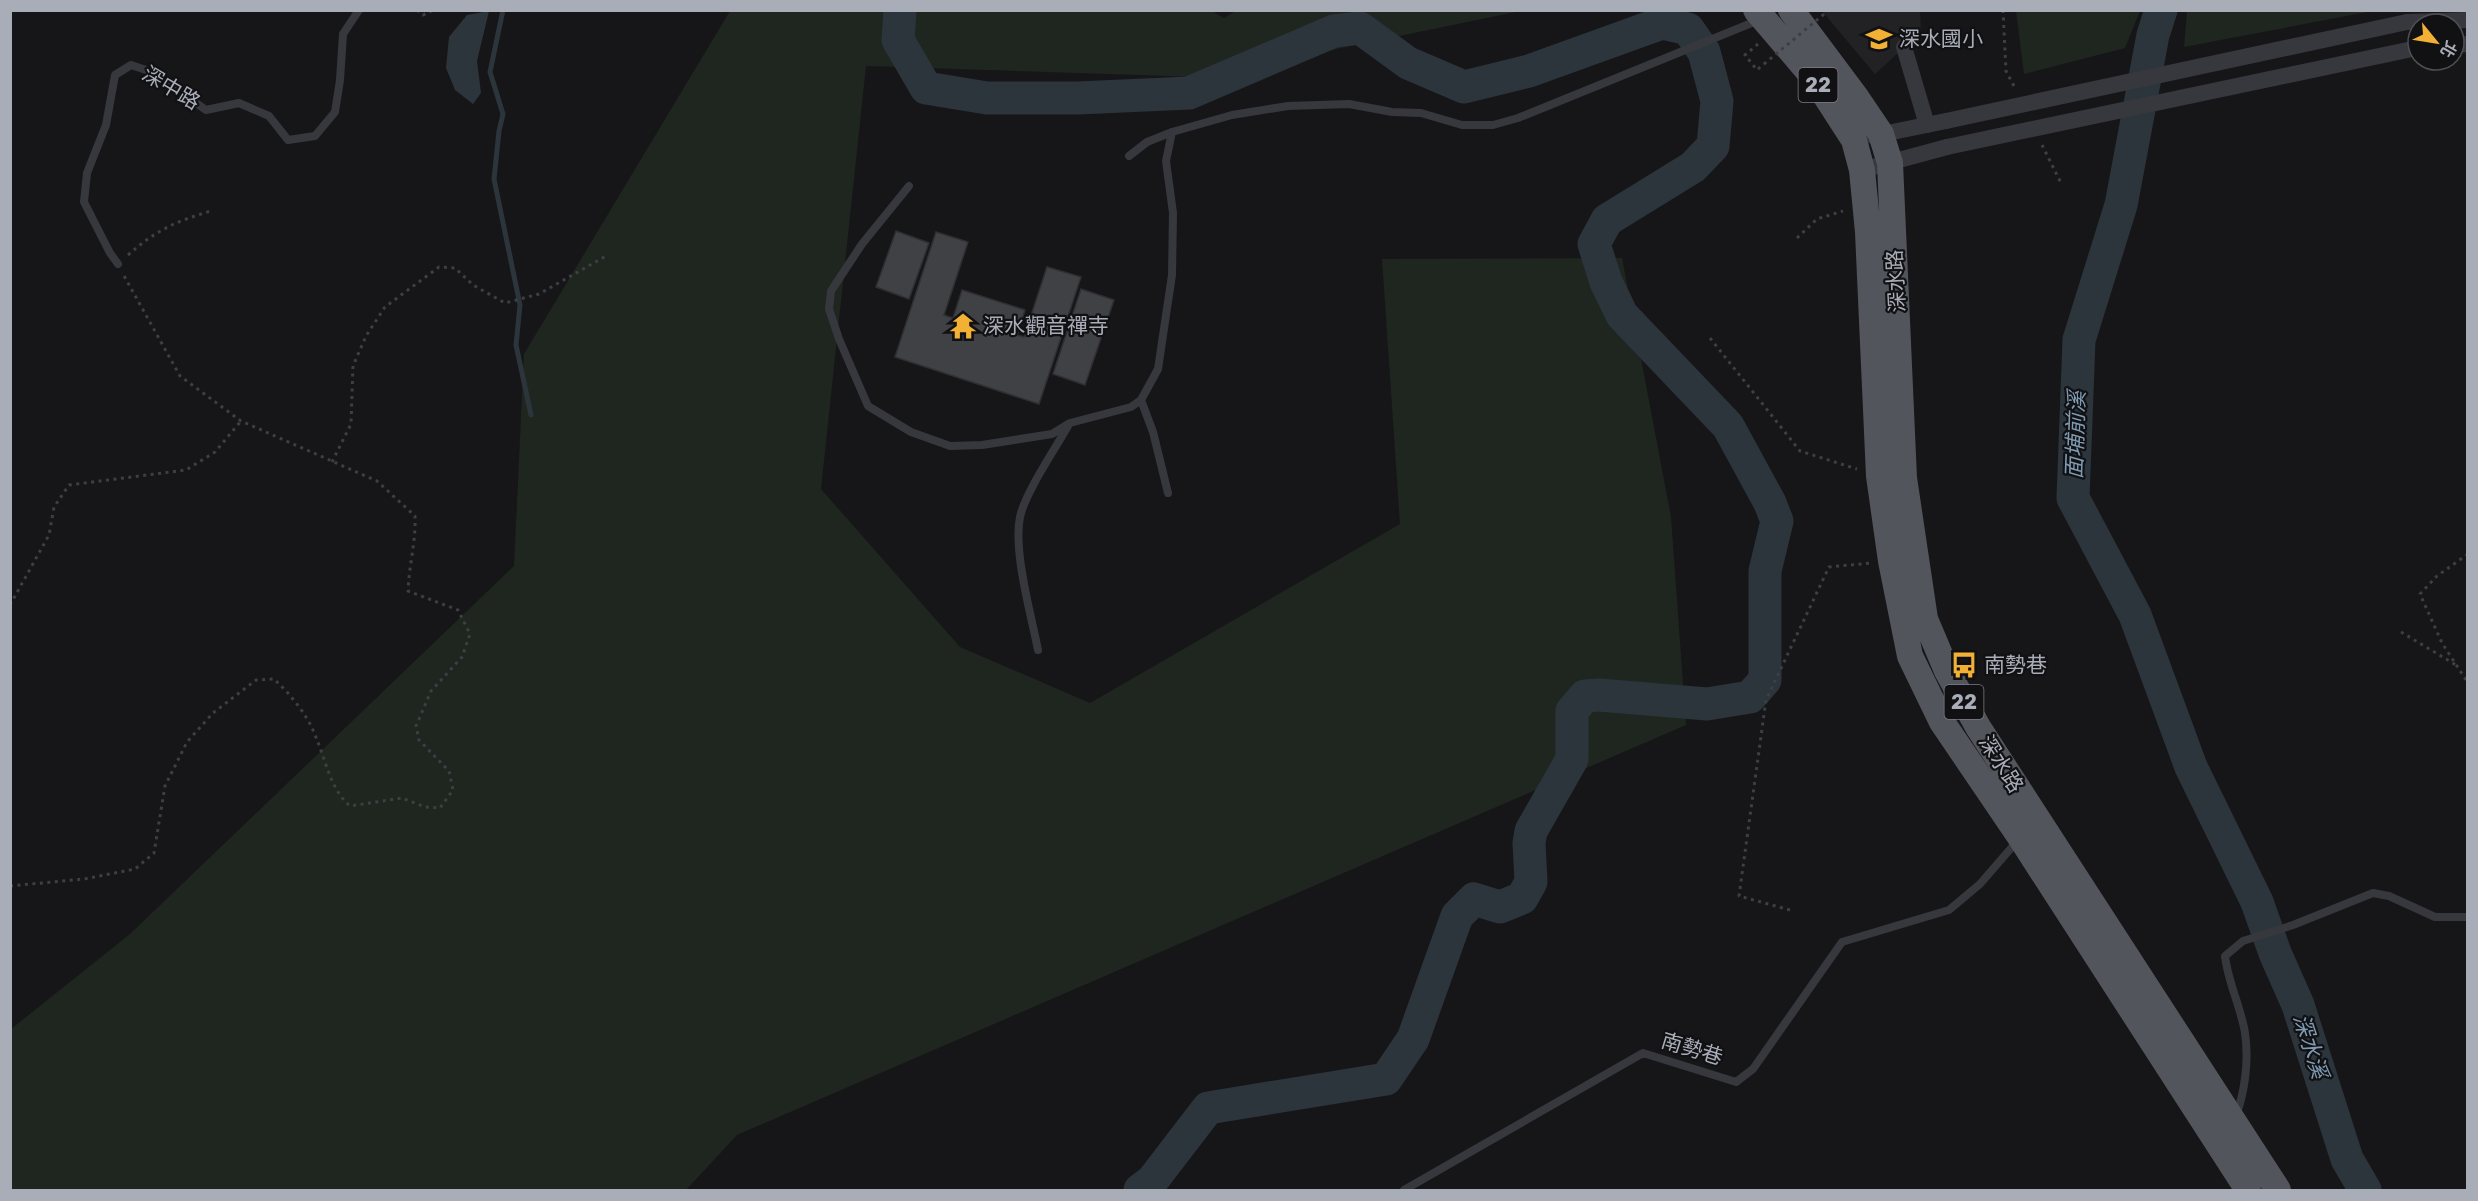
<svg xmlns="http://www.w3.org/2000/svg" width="2478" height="1201" viewBox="0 0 2478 1201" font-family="Rubik,'Noto Sans TC',sans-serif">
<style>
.built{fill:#222225}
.green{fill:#1e261f}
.water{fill:#2c353c}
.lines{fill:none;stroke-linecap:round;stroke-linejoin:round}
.stream{stroke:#2c353c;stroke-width:5}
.river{stroke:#2c353c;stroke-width:33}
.building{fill:#404145;stroke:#303034;stroke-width:1.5}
.path{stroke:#3d3f44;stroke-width:3;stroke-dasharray:3 4.5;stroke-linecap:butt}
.lane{stroke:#37383d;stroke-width:8}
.street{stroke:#37383d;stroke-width:16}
.primary{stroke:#53555c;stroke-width:26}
.path-bridge{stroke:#3d3f44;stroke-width:3;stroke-dasharray:3 4.5;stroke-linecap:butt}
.street-bridge{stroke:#37383d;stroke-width:16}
.labels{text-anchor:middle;stroke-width:4.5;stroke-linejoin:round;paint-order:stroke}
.shield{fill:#111113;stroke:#7b7e86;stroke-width:1.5}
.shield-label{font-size:20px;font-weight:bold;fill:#a8adb8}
.poi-label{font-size:21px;fill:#a8adb8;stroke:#111113;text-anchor:start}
.street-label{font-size:21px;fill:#a8adb8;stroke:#111113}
.water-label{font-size:22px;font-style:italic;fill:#7f9bb3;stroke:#111113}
</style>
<rect width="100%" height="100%" fill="#161618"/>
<!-- built -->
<path class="built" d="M1822,11H1920L1921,32L1875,74Z"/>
<!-- green -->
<path class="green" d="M1210,10L1224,18L1237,10L1521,11L1199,77L866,66L821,489L960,647L1090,703L1400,524L1382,259L1622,258L1671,517L1686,725L737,1135L686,1190H11V1029L130,934L514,566L524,354L730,11Z
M2016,11V10L2140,11L2125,48L2024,74Z
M2187,11V10L2373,11L2184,47Z"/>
<!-- water -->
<path class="water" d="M489,11L477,61L481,93L473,104L455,90L446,68L449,37L467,15Z"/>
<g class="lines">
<!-- stream -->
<path class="stream" d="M503,10L490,72L503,114L499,131L494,179L520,305L516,345L531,415"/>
<!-- river -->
<path class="river" d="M900,10L898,40L926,88L987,98H1078L1189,93L1334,31L1360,28L1408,63L1464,87L1529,71L1662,23L1688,29L1704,52L1717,101L1713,146L1693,167L1607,220L1594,244L1606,282L1622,315L1728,426L1770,503L1777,521L1765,571V680L1750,697L1707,704L1599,695L1585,696L1572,711V759L1531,831L1529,843L1531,882L1522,898L1500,907L1474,899L1457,916L1413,1039L1386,1079L1208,1108L1152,1181L1140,1190
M2161,10L2153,35L2121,205L2079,340L2073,498L2135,615L2191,767L2257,902L2275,953L2298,1005L2347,1159L2365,1190"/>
</g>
<!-- building -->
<path class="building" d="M896,231L929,243L909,299L876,287Z
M936,232L968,242L944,315L953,318L962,290L1025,310L1017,335L1024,337L1047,267L1081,277L1039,404L895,357Z
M1081,289L1114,300L1085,385L1053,374Z"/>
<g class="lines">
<!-- path -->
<path class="path" d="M417,10L423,15L433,10
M2003,10L2006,71L2015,88
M1758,44L1745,55L1757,70L1764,64
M2042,145L2061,183
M1797,238L1817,219L1843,211
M128,255C155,231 176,221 211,211
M1710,338L1800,451L1857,469
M332,462L351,424L353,366L366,336L385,307L439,267L455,268L473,285L505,303L539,294L606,256
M2468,554L2437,576L2420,594L2442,643L2468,683
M10,605L49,535L54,507L69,485L186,470L215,452L241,421
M2401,632L2456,665
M10,886L84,879L135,869L154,853L165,786L187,742L213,713L256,680L274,679C290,694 307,714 315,735C326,760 330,789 350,806L402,798L425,807L440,808L453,790L449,771L419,740L416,726L431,691L462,657L470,634L458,610L408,591C409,565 416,542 415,516L377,481L241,421L180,376L123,274
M1790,910L1739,896L1766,700L1829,567L1871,563"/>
<!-- lane -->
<path class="lane" d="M1129,156L1147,142L1172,132L1232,115L1288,106L1349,104L1392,112L1421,113L1462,125H1493L1518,118L1759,20
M909,186L862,244L831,291L829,309L839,339L868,406L911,432L950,446L982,445L1052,434L1070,423L1131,407L1141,400L1158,369L1172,275L1173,213L1166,161L1172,132
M118,264L110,253L84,202L87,173L106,125L115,75L131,65L152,72L206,110L239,103L269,116L288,140L315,136L335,112L340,80L343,34L359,10
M1141,400L1153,432L1168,493
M1038,650C1031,614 1013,551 1020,517C1025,493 1055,449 1068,426
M2236,1116C2245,1091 2249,1060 2245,1033C2241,1007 2228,983 2225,956L2243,941L2293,925L2373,893L2389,896L2435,917H2468
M1404,1190L1643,1053L1736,1082L1753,1069L1842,942L1949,910L1980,884L2019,839"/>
<!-- street -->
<path class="street" d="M2407,22L2468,20
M2454,45L2468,44
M1904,47L1927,125
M1873,136L1946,121
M1862,170L1947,147"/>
<!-- primary -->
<path class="primary" d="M1756,10L1814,78L1854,140L1862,170L1868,232L1879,476L1891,561L1910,656L1942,722L2020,837L2248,1190
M1791,10L1856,97L1881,134L1890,163L1904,478L1925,619L1947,671L1978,727L2278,1190"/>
<!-- path-bridge -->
<path class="path-bridge" d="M1764,64L1829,10"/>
<!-- street-bridge -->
<path class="street-bridge" d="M1946,121L2407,22
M1947,147L2417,48"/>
</g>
<!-- icons -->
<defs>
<g id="school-bare" transform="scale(2.07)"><path d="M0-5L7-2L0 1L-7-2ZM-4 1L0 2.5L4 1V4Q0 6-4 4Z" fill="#f2b134" stroke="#111113" stroke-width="2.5" paint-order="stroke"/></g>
<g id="temple-bare" transform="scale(2.07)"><path d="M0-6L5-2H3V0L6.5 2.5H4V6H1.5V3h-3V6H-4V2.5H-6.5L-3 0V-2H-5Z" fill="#f2b134" stroke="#111113" stroke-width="2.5" paint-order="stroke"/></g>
<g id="bus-bare" transform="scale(2.07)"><path d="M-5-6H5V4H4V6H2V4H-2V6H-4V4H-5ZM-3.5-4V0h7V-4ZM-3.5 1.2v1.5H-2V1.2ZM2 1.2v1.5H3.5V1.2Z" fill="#f2b134" stroke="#111113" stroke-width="2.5" paint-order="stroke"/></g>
</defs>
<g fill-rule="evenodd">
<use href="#school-bare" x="1879" y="39"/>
<use href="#temple-bare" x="963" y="326"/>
<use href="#bus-bare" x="1964" y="665"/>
</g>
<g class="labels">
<!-- shield labels -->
<g class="shield">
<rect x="1798.5" y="68" width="39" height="34" rx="4.5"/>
<rect x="1944.5" y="685" width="39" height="34" rx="4.5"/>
</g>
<g class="shield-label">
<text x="1818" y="92">22</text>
<text x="1964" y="709">22</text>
</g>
<!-- poi labels -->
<g class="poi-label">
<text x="1899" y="46">深水國小</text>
<text x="983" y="333">深水觀音禪寺</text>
<text x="1984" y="672">南勢巷</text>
</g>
<!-- street labels -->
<g class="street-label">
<text transform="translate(171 88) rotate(31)" y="7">深中路</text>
<text transform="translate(1896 281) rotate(-93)" y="7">深水路</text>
<text transform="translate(2001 764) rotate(58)" y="7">深水路</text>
<text transform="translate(1692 1049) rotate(17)" y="7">南勢巷</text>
</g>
<!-- water labels -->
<g class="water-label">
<text transform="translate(2075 435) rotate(-88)" y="8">面埔前溪</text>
<text transform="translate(2311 1046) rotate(72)" y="8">深水溪</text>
</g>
</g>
<!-- border -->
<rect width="2478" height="1201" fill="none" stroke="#a8adb8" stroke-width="24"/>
<!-- north arrow -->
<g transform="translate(2436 42) rotate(120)"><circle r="28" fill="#111113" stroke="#4d4f55" stroke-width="1.5"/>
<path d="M0-4.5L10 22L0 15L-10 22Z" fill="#f2b134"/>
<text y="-9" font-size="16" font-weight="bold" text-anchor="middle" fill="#a8adb8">北</text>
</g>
</svg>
